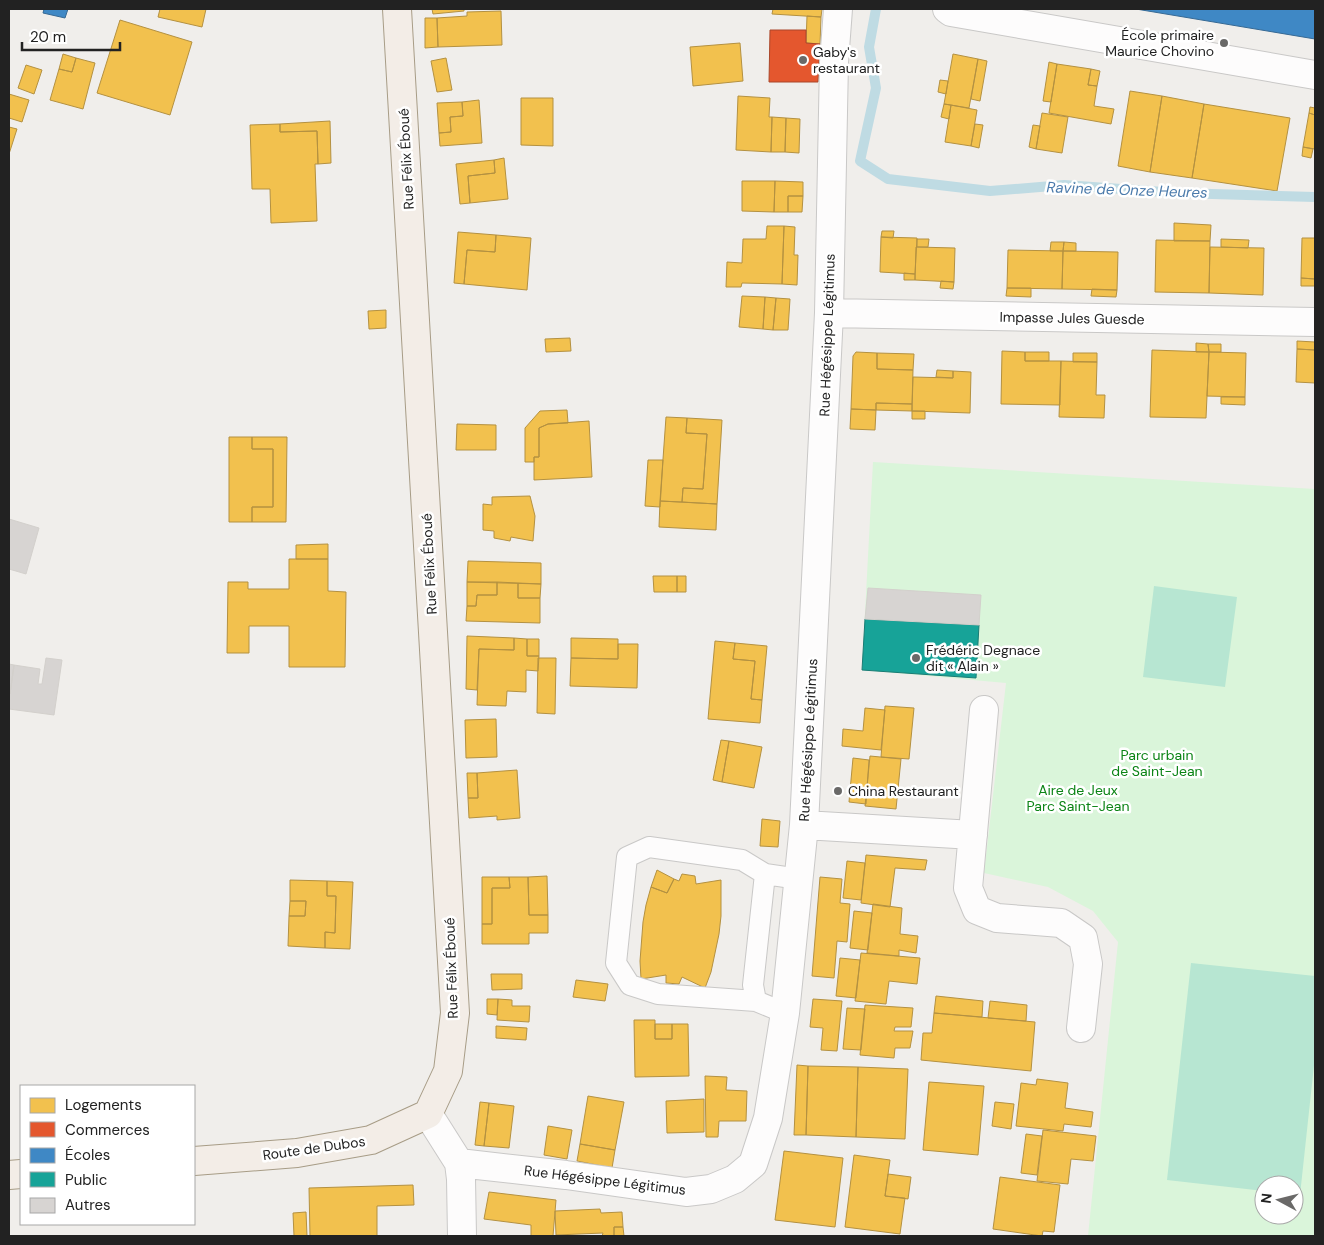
<svg xmlns="http://www.w3.org/2000/svg" width="1324" height="1245" viewBox="0 0 1324 1245" font-family="'DM Sans',sans-serif">
<style>
.park{fill:#daf5da;fill-rule:evenodd}
.pitch{fill:#b7e6d2}
.homes{fill:#f2c14e;stroke:#b49141}
.shops{fill:#e4572e;stroke:#aa472a}
.schools{fill:#3f88c5;stroke:#366994}
.public{fill:#17a398;stroke:#1a7c75}
.lines{fill:none;stroke-linecap:round;stroke-linejoin:round}
.stream{stroke:#bfdbe3;stroke-width:10}
.building{fill:#d7d4d2;stroke:#d3d0cc}
.lane-casing{stroke:#c9c8c7;stroke-width:22}
.street-casing{stroke:#c9c8c7;stroke-width:30}
.primary-casing{stroke:#a79c86;stroke-width:30}
.lane{stroke:#fdfcfc;stroke-width:20}
.street{stroke:#fdfcfc;stroke-width:28}
.primary{stroke:#f3ede7;stroke-width:28}
.poi-dot{fill:#6a6968;stroke:#fff;stroke-width:2}
.labels{text-anchor:middle;stroke-width:5;stroke-linejoin:round;paint-order:stroke}
.poi-label{font-size:14px;fill:#222;stroke:#fff;text-anchor:start}
.street-label{font-size:14px;fill:#222;stroke:#fff}
.park-label{font-size:14px;fill:#0c8416;stroke:#fff}
.water-label{font-size:15px;font-style:italic;fill:#4a7aab;stroke:#fff}
</style>
<rect width="100%" height="100%" fill="#f0eeeb"/>
<!-- park -->
<path class="park" d="M873,462L1315,489V1236H1088L1118,942L1093,911L1048,887L984,873L1006,683L862,670ZM1264,1185H1294V1215H1264Z"/>
<!-- pitch -->
<path class="pitch" d="M1154,586L1237,597L1225,687L1143,677Z
M1191,963L1315,976V1056L1300,1195L1294,1194V1185H1264V1191L1167,1180Z"/>
<!-- homes -->
<path class="homes" d="M160,9H206L202,27L158,17Z
M432,9H464V11L433,14Z
M773,9H822L821,17L772,14Z
M501,11L502,45L438,47L437,18L467,16V12Z
M807,16L821,17L820,44L806,43Z
M425,18H437L438,47L425,48Z
M120,20L192,42L170,115L97,93Z
M740,43L743,81L693,86L690,47Z
M63,54L76,58L72,72L59,69Z
M953,54L978,59L969,108L944,104Z
M76,58L95,63L83,109L50,100L59,69L72,72Z
M446,58L452,90L437,92L431,61Z
M978,59L987,61L980,101L971,99Z
M1049,62L1057,64L1051,102L1043,101Z
M1057,64L1091,69L1088,85L1097,86L1094,106L1114,109L1111,124L1049,113Z
M26,65L42,70L34,94L18,88Z
M1091,69L1100,71L1097,86L1088,85Z
M940,80L948,81L946,94L938,92Z
M1130,91L1162,96L1150,172L1118,166Z
M9,94L29,100L22,122L9,118Z
M738,96L770,98L769,117H772L771,152L736,150Z
M1162,96L1204,104L1192,178L1150,172Z
M521,98H553V146L521,145Z
M479,100L482,143L440,146L439,133L451,132L450,117L463,116L462,102Z
M462,102L463,116L450,117L451,132L439,133L437,103Z
M944,104L951,105L949,119L941,117Z
M1204,104L1290,118L1277,191L1192,178Z
M951,105L977,110L971,146L945,142Z
M1310,107L1315,108V115L1309,113Z
M1042,113L1068,117L1062,153L1036,149Z
M1309,113L1315,115V149L1303,147Z
M772,117L786,118L785,152H771Z
M786,118L800,119L799,153L785,152Z
M330,121L331,163L318,164L317,131L280,132V124Z
M280,124V132L317,131L318,164H315L317,221L271,223L270,189H252L250,125Z
M975,124L983,125L979,148L971,146Z
M1033,125L1040,126L1036,149L1029,147Z
M9,127L17,129L9,154Z
M1303,147L1313,149L1311,158L1302,156Z
M504,158L508,199L470,203L468,176L495,173L494,160Z
M494,160L495,173L468,176L470,203L460,204L456,164Z
M742,181H775L774,212L742,211Z
M775,181L803,182V196H788V212H774Z
M788,196H803L802,212H788Z
M1174,223L1211,225L1210,241H1174Z
M767,226H784L782,284L742,283L741,287H726L727,262L742,263L743,239H766Z
M784,226L795,227L794,255H798L797,285L782,284Z
M882,231H894L893,238L881,237Z
M458,232L496,235L495,252L467,250L464,284L454,283Z
M496,235L531,238L527,290L464,284L467,250L495,252Z
M881,237L917,238L915,274L880,272Z
M1302,238H1315V279L1301,278Z
M917,239H929L928,247H917Z
M1221,239L1249,240L1248,248L1221,247Z
M1156,240L1210,241L1209,293L1155,292Z
M1051,242H1064L1063,251H1050Z
M1064,242L1076,243V251H1063Z
M916,247L955,248L954,282L915,280Z
M1210,247L1264,248L1263,295L1209,293Z
M1008,250L1063,251L1062,289L1007,288Z
M1063,251L1118,252L1117,290L1062,289Z
M904,273L915,274V280H904Z
M1301,278L1315,279V286H1301Z
M941,281L954,282L953,289L940,288Z
M1007,288H1031V297L1006,296Z
M1092,289L1117,290L1116,297L1091,296Z
M742,296L765,297L763,329L739,327Z
M765,297L776,298L773,330L763,329Z
M776,298L790,299L788,330H773Z
M386,310V328L369,329L368,311Z
M570,338L571,351L546,352L545,339Z
M1297,341L1315,342V350L1297,349Z
M1196,343L1208,344L1209,352H1196Z
M1208,344H1221V352H1209Z
M1297,349L1315,350V383L1296,382Z
M1152,350L1209,352L1206,418L1150,417Z
M1002,351L1025,352V361H1061L1060,405L1001,404Z
M856,352L877,353V369L913,370L912,404L876,403V410L851,409L853,356Z
M1025,352H1049V361H1025Z
M1209,352L1246,353L1245,397L1207,396Z
M877,353L914,354L913,370L877,369Z
M1073,353H1097V362H1073Z
M1061,361L1097,362L1096,395H1105L1104,418L1059,417Z
M937,370L953,371V378L936,377Z
M953,371L971,372L970,413L912,411L913,377L953,378Z
M1221,397H1245V405L1221,404Z
M876,403L912,404V411L876,410Z
M851,409L876,410L875,430L850,429Z
M567,410L568,423L548,424L539,428V457H534V462H525V428L540,411Z
M912,411H925V419H912Z
M666,417L687,418L686,433L707,434L703,489L683,488L682,502L660,501Z
M687,418L722,420L717,504L682,502L683,488L703,489L707,434L686,433Z
M589,421L592,477L534,480V457H539V428L548,424Z
M457,424L496,425V450H456Z
M229,437H252V449H273V507H252V522H229Z
M252,437H287L286,522H252V507H273V449H252Z
M648,460H663L660,507L645,506Z
M530,496L535,516L533,541L511,537L510,541L494,538V531L483,530V504L492,505V497Z
M660,501L717,504L716,530L659,527Z
M328,544V559H296V545Z
M289,559H328V591L346,592L345,667H289V626H249V653H227L228,582H248V589H289Z
M468,561L541,563V584L467,582Z
M653,576H677V592H654Z
M677,576H686V592H677Z
M467,582H497V595H477L476,606H467Z
M497,582L518,583V598H540V623L466,621L467,606H476L477,595H497Z
M518,583L541,584L540,598H518Z
M467,636L514,638V650L479,649L477,690L466,689Z
M514,638L527,639V656H539L538,671L526,670V692L507,691L506,706L477,705L479,649L514,650Z
M571,638L618,639V659L571,658Z
M527,639H539V656H527Z
M715,641L735,643L733,659L755,661L751,699L762,700L760,723L708,719Z
M735,643L767,646L762,700L751,699L755,661L733,659Z
M618,644H638L637,688L570,686L571,658L618,659Z
M538,658H556L555,714L537,713Z
M885,706L914,708L909,759L881,757Z
M865,708L885,710L881,750L842,746L843,729L863,731Z
M496,719L497,757L466,758L465,720Z
M721,740L729,741L722,782L713,780Z
M729,741L762,747L754,788L722,782Z
M870,756L901,759L896,809L865,806Z
M853,758L869,760L866,804L849,802Z
M517,770L520,818L497,820V816L469,818L468,798H478L477,773Z
M467,773H477L478,798H468Z
M762,819L780,821L778,847L760,846Z
M866,855L927,860L925,870L895,868L890,907L861,903Z
M847,861L865,863L861,900L843,898Z
M657,870L674,879L667,893L651,887Z
M682,874L695,876L696,884L721,880V916L719,934L711,972L705,988L682,977L679,984L666,983V975L641,979L640,961L643,922L646,905L651,887L667,893L674,879L679,881Z
M547,876L548,915H529L528,877Z
M482,877H509L510,888H492V924H482Z
M509,877H528L529,915H548V933H529V944H482V924H492V888H510Z
M820,877L842,879L840,903L850,904L847,942L837,941L834,978L812,976Z
M290,880L327,881V896H336L335,933L325,932V948L288,946L289,916H305L306,901H290Z
M327,881L353,882L350,949L325,948V932L335,933L336,896H327Z
M290,901H306L305,916H289Z
M873,904L902,908L900,934L918,936L916,953L899,950V956L867,953Z
M854,911L872,913L868,950L850,948Z
M861,953L920,958L917,984L889,981L886,1004L855,1001Z
M840,958L860,960L856,998L836,996Z
M491,974H522V989L492,990Z
M576,980L608,984L605,1001L573,997Z
M936,996L983,1001L982,1017L934,1013Z
M487,999H498L497,1015L487,1014Z
M498,999L512,1000V1006H530L529,1022L497,1020Z
M813,999L842,1001L837,1051L821,1050L823,1028L810,1027Z
M990,1001L1027,1005L1026,1021L988,1018Z
M865,1005L913,1008L911,1027H895L894,1031H913L910,1048H895L894,1058L860,1055Z
M847,1008L865,1009L861,1050L843,1049Z
M934,1013L1035,1022L1031,1071L921,1060L923,1033H932Z
M634,1020H655V1039H672V1024H688L689,1076L635,1077Z
M655,1024H672V1039H655Z
M496,1026L527,1028L526,1040L496,1038Z
M797,1065L808,1066L806,1135H794Z
M808,1066L858,1067L856,1137L806,1135Z
M858,1067L908,1069L905,1139L856,1137Z
M705,1076L727,1077L726,1090L747,1091L746,1121H719L718,1137H706Z
M1037,1079L1068,1083L1065,1108L1093,1112L1091,1127L1064,1124L1063,1131L1016,1126L1021,1083L1036,1085Z
M929,1082L984,1086L978,1155L923,1150Z
M588,1096L624,1102L615,1150L580,1144Z
M704,1099V1132L667,1133L666,1101Z
M480,1102L489,1103L484,1146L475,1145Z
M995,1102L1014,1104L1011,1129L992,1126Z
M489,1103L514,1106L509,1148L484,1146Z
M548,1126L572,1130L567,1159L544,1155Z
M1043,1130L1096,1136L1093,1161L1071,1159L1068,1184L1037,1181Z
M1026,1134L1042,1136L1037,1175L1021,1173Z
M580,1144L615,1150L612,1168L577,1161Z
M784,1151L843,1158L835,1227L775,1220Z
M854,1155L890,1160L885,1196L905,1198L900,1234L845,1227Z
M888,1174L911,1177L908,1199L885,1196Z
M1000,1177L1060,1185L1054,1232L1043,1231L1042,1236L993,1229Z
M413,1185L414,1205L377,1206V1236H310L309,1188Z
M489,1192L556,1200L553,1236H531V1225L484,1219Z
M600,1209L601,1213L622,1212L623,1227H614V1236H602L603,1233L556,1235L555,1211Z
M306,1212L307,1236H294L293,1213Z
M614,1227H623L624,1236H614Z"/>
<!-- shops -->
<path class="shops" d="M770,30H806V43L820,44L818,82H769Z"/>
<!-- schools -->
<path class="schools" d="M44,9H68L65,18L43,13Z
M1136,9H1315V39Z"/>
<!-- public -->
<path class="public" d="M865,619L979,625L976,678L862,670Z"/>
<g class="lines">
<!-- stream -->
<path class="stream" d="M876,9L869,47L876,88L860,161L888,179L990,191L1064,185L1178,193L1315,197"/>
</g>
<!-- building -->
<path class="building" d="M9,519L39,528L26,574L9,569Z
M868,588L981,595L979,625L865,619Z
M46,658L62,660L54,715L9,709V694H10L14,665L40,669L38,684H42Z
M9,664L14,665L10,694H9Z"/>
<g class="lines">
<!-- lane casing -->
<g class="lane-casing">
<path id="lane" d="M756,1001L658,994L630,985L616,963L627,857L649,847L742,860L765,874
M785,1013L756,1001L753,985L765,874L799,879"/>
</g>
<!-- street casing -->
<g class="street-casing">
<path id="street" d="M947,9L951,12L1315,75
M829,313L1315,322
M984,710L968,888L977,910L997,918L1061,923L1083,938L1088,964L1081,1028
M804,825L973,835
M428,1114L459,1163L461,1179L462,1236
M459,1163L566,1175L686,1192L711,1189L735,1179L753,1164L768,1118L785,1013L804,825L829,313L834,62L838,9"/>
</g>
<!-- primary casing -->
<g class="primary-casing">
<path id="primary" d="M194,1161L297,1153L371,1140L428,1114L448,1071L455,1013L397,9
M9,1175L21,1174"/>
</g>
<!-- lane -->
<use href="#lane" class="lane"/>
<!-- street -->
<use href="#street" class="street"/>
<!-- primary -->
<use href="#primary" class="primary"/>
</g>
<!-- markers -->
<g class="poi-dot">
<circle cx="1224" cy="43" r="5"/>
<circle cx="803" cy="60" r="5"/>
<circle cx="916" cy="658" r="5"/>
<circle cx="838" cy="791" r="5"/>
</g>
<g class="labels">
<!-- poi labels -->
<g class="poi-label">
<text x="1214" y="40" text-anchor="end">École primaire<tspan x="1214" dy="16">Maurice Chovino</tspan></text>
<text x="813" y="57">Gaby's<tspan x="813" dy="16">restaurant</tspan></text>
<text x="926" y="655">Frédéric Degnace<tspan x="926" dy="16">dit « Alain »</tspan></text>
<text x="848" y="796">China Restaurant</text>
</g>
<!-- street labels -->
<g class="street-label">
<text transform="translate(406 159) rotate(-93)" y="5">Rue Félix Éboué</text>
<text transform="translate(1072 318) rotate(1)" y="5">Impasse Jules Guesde</text>
<text transform="translate(827 335) rotate(-88)" y="5">Rue Hégésippe Légitimus</text>
<text transform="translate(429 564) rotate(-93)" y="5">Rue Félix Éboué</text>
<text transform="translate(808 740) rotate(-87)" y="5">Rue Hégésippe Légitimus</text>
<text transform="translate(451 968) rotate(-92)" y="5">Rue Félix Éboué</text>
<text transform="translate(314 1148) rotate(-8)" y="5">Route de Dubos</text>
<text transform="translate(605 1180) rotate(7)" y="5">Rue Hégésippe Légitimus</text>
</g>
<!-- park labels -->
<g class="park-label">
<text x="1157" y="760">Parc urbain<tspan x="1157" dy="16">de Saint-Jean</tspan></text>
<text x="1078" y="795">Aire de Jeux<tspan x="1078" dy="16">Parc Saint-Jean</tspan></text>
</g>
<!-- water labels -->
<g class="water-label">
<text transform="translate(1127 190) rotate(2)" y="5">Ravine de Onze Heures</text>
</g>
</g>
<!-- border -->
<rect width="1324" height="1245" fill="none" stroke="#222222" stroke-width="20"/>
<!-- legend -->
<rect x="20" y="1085" width="175" height="140" fill="#ffffff" stroke="#a7a7a7"/>
<rect x="30" y="1098" width="25" height="15" fill="#f2c14e" stroke="#a7a7a7"/>
<text x="65" y="1110" font-size="15" fill="#222222">Logements</text>
<rect x="30" y="1122" width="25" height="15" fill="#e4572e" stroke="#a7a7a7"/>
<text x="65" y="1135" font-size="15" fill="#222222">Commerces</text>
<rect x="30" y="1148" width="25" height="15" fill="#3f88c5" stroke="#a7a7a7"/>
<text x="65" y="1160" font-size="15" fill="#222222">Écoles</text>
<rect x="30" y="1172" width="25" height="15" fill="#17a398" stroke="#a7a7a7"/>
<text x="65" y="1185" font-size="15" fill="#222222">Public</text>
<rect x="30" y="1198" width="25" height="15" fill="#d7d4d2" stroke="#a7a7a7"/>
<text x="65" y="1210" font-size="15" fill="#222222">Autres</text>
<!-- north arrow -->
<g transform="translate(1279 1200) rotate(277)"><circle r="24" fill="#ffffff" stroke="#a7a7a7"/>
<path d="M0-4L9 19L0 12L-9 19Z" fill="#6a6968"/>
<text y="-8" font-size="14" font-weight="bold" text-anchor="middle" fill="#222222">N</text>
</g>
<!-- scale -->
<path d="M22 42v8h98v-8" fill="none" stroke="#222222" stroke-width="2.5"/>
<text x="30" y="42" font-size="15" fill="#222222" stroke="#ffffff" stroke-width="4" paint-order="stroke">20 m</text>
</svg>
